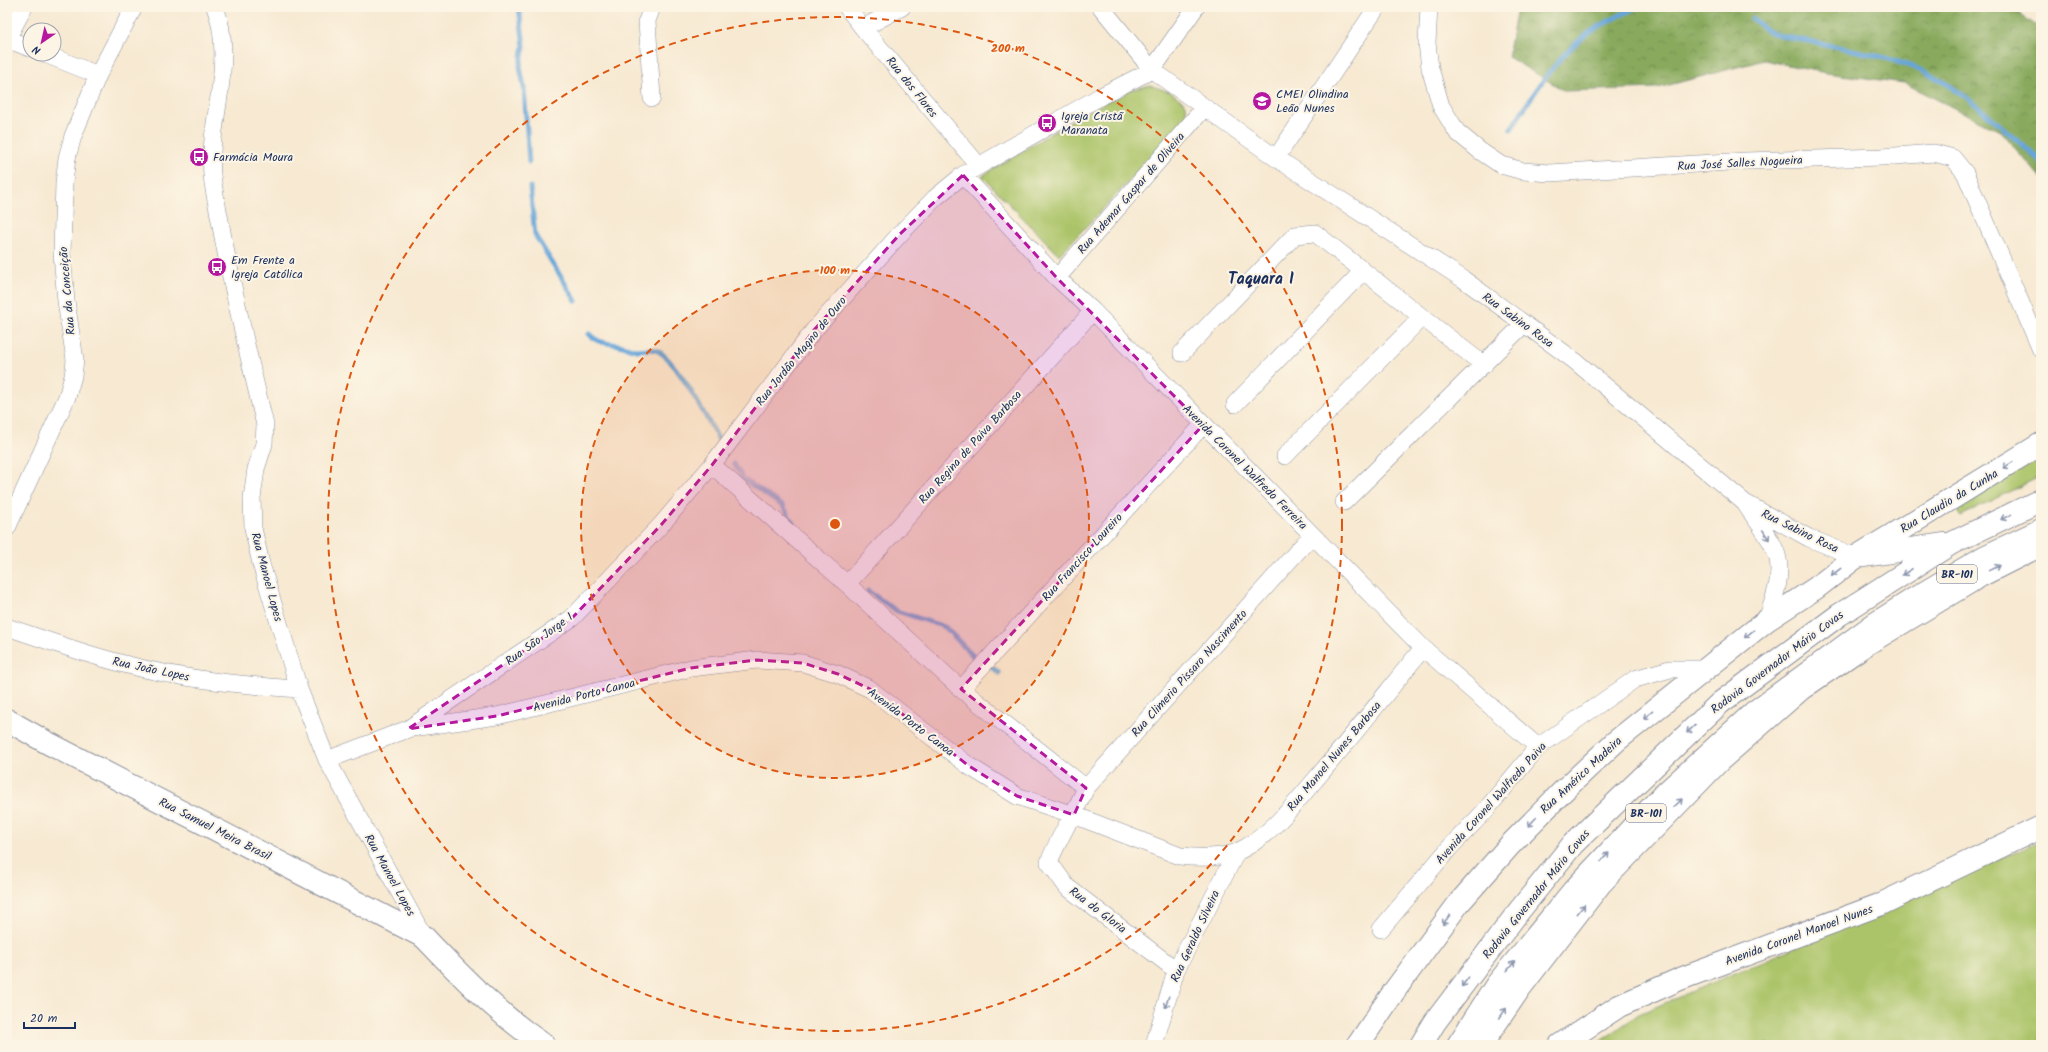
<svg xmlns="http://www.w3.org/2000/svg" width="2048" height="1052" viewBox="0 0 2048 1052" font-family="Kalam,sans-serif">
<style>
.green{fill:#acc469;stroke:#647a64}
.forest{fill:url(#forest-crowns);stroke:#526c5e}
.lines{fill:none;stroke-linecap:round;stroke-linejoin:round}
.stream{stroke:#66a5d9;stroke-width:5}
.street-casing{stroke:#898c98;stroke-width:18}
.secondary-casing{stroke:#898c98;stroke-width:24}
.primary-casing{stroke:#898c98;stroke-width:24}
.street{stroke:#fff;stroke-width:17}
.secondary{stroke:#fff;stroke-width:22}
.primary{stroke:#fff;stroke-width:22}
.oneway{stroke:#8d97ae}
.marked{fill:#b5179e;fill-opacity:0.2;stroke:#b5179e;stroke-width:3;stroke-dasharray:8 5;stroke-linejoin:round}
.ring{fill:none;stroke:#de5710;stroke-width:2;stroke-dasharray:7 5}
.labels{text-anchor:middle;stroke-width:4;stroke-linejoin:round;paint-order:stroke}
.shield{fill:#fcf5e5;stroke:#5e6a86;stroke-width:1}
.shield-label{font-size:11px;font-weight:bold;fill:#1b2f5e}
.street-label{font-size:12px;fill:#1b2f5e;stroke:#fcf5e5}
.poi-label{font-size:12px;fill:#1b2f5e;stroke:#fcf5e5;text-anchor:start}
.district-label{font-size:16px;font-weight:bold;fill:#1b2f5e;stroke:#fcf5e5}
.centre{fill:#de5710;stroke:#fcf5e5;stroke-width:2}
.ring-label{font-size:12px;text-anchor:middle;font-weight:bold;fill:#de5710;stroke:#fcf5e5;stroke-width:4;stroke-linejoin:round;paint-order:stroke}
</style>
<defs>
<pattern id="forest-crowns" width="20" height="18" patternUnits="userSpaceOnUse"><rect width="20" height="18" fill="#89aa5d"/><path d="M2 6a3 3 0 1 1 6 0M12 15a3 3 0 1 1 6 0" fill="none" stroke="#6f8b50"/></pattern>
</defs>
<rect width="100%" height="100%" fill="#fcf5e5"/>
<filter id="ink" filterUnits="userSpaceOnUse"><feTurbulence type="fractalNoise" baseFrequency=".025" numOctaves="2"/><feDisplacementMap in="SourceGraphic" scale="8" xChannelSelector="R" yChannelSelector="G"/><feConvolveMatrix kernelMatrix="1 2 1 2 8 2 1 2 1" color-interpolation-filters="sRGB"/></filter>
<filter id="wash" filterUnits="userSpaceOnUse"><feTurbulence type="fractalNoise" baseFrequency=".012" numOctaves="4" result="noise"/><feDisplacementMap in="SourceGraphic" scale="16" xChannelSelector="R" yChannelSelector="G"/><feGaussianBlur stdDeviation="0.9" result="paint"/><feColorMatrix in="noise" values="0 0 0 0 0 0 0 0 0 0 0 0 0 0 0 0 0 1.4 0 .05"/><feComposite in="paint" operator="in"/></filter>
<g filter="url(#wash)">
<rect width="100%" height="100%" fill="#f7e9d2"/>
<!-- green -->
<path class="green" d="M1150,85L1172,93L1186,104L1187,120L1059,255L982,176L1071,121L1126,91Z
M2041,452V476L1960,516L1954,505Z
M2041,841V1045H1595L1639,1014L1918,895Z"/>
<!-- forest -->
<path class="forest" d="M1517,7H2010L2041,29V178L2000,131L1904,83L1826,73L1764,60L1658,88L1565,91L1508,57Z"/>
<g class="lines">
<!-- stream -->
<path class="stream" d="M519,7L524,46L520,66L524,87L529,162
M1752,18L1767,31L1782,36C1835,47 1901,55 1947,84C1980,105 2012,136 2041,162
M1511,129C1534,93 1560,49 1598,27C1610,20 1624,14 1636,7
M530,187L535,235L576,301
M589,334C599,345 609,342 623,346C627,347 632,349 637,350C643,350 651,348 656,350C676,358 708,421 720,442
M734,464L743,479L783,506L799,534
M868,591L897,611L945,627L976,659
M988,664L999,673"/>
</g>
</g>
<g filter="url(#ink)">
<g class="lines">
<!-- street casing -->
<g class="street-casing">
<path id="street" d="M215,7C236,62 208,119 212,175C214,194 219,213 222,232C234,297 250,361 265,425L264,444L256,469L252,498L253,528L261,564L299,689L327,760L424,937
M652,7L647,21L652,98
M847,7L863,28L979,166
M1101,7L1152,70L1276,158L1463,279L1575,361L1745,503L1809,538L1856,557
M1429,7L1427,43L1430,68L1441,106L1457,132L1480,151L1501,165L1523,171L1550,173L1746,161L1882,157L1934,153L1953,158L1965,173L2041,350
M863,28L902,7
M7,39L24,7
M7,39L30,48
M45,54L98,75
M1276,158L1377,7
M963,175L1057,278L1093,311L1423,648L1538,747
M1057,278L1204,108
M1182,353L1295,235L1315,233L1422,317
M1235,404L1363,271
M1285,456L1422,317L1484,365
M712,465L847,584L961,689L1086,788
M1344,502L1524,324
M1746,505C1755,519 1775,542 1778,559C1782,580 1773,600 1767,620
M7,528L67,397L73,376L75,360L66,301L62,254L64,183L67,158L73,136L98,75L134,7
M847,584L1093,311
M7,627C46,640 84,654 124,664C181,679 240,685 299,689
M961,689L1203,425
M412,728L497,716L691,668L757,660L803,663L838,674L870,689L969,766L1017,796L1074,815L1180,856C1195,858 1223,858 1237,852C1268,838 1293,806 1315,780C1352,737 1387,692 1423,648
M327,760L408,729L572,618L661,525L712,465L814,330L900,234L935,198L963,175L1101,96L1152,70L1196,7
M1381,929L1451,846L1484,812L1538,747L1635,679L1670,669H1706
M1176,970L1067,887L1049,862C1059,837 1074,814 1086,788L1312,535
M1154,1045L1176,970L1236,853"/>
</g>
<!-- secondary casing -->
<g class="secondary-casing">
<path id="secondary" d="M7,720L46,742L424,937C461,976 499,1015 544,1045
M1358,1045L1395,990L1459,903L1510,845L1562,792L1615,742L1767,620L1816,588L1856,557L2041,444
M1481,1045L1520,988L1601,883L1719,761L1801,689L1865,645L1980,576L2041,545
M1560,1045L1619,1006L1680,979L1879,905L2041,827"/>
</g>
<!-- primary casing -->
<g class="primary-casing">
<path id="primary" d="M1856,557L1945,544
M1421,1045L1435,1022L1519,911L1573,844L1720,703L1839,615L1952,543L2041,500
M1458,1045L1497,984L1573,891L1661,797L1753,713L1876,623L1912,600L1984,557L2041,530"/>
</g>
<!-- street -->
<use href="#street" class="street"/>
<!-- secondary -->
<use href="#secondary" class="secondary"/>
<!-- primary -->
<use href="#primary" class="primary"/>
</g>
<!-- one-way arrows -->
<defs><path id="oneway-shaft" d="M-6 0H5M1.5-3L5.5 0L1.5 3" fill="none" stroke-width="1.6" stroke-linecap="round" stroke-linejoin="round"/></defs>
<g class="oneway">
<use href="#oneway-shaft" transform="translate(2008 465) rotate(149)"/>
<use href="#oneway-shaft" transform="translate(2006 517) rotate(154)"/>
<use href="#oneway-shaft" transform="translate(1766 535) rotate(57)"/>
<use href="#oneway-shaft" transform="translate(1995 568) rotate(-26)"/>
<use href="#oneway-shaft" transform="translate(1836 572) rotate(143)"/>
<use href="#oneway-shaft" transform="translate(1907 572) rotate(147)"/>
<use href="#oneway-shaft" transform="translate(1749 634) rotate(141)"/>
<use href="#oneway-shaft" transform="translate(1648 715) rotate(141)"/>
<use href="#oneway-shaft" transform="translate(1691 729) rotate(137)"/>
<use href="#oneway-shaft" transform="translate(1678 803) rotate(-45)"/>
<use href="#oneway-shaft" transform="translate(1532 822) rotate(134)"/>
<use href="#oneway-shaft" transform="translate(1605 857) rotate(-47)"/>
<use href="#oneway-shaft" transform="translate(1581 909) rotate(-52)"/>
<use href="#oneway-shaft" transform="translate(1446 920) rotate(127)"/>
<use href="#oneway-shaft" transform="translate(1511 966) rotate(-51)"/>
<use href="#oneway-shaft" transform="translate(1465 982) rotate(127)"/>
<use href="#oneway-shaft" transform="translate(1167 1002) rotate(107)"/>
<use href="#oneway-shaft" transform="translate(1503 1013) rotate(-56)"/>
</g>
</g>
<!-- marked area -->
<path class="marked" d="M963,175L1057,278L1203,425L961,689L1086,788L1074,815L1017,796L969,766L870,689L838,674L803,663L757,660L691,668L497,716L408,729L572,618L661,525L712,465L814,330L900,234Z"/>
<!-- distance rings -->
<circle cx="835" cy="524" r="254" fill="#de5710" fill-opacity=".12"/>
<g class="ring">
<circle cx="835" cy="524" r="254"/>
<circle cx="835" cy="524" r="507"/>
</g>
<!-- icons -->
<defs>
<g id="school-disc" transform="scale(1)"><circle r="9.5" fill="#b5179e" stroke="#fcf5e5"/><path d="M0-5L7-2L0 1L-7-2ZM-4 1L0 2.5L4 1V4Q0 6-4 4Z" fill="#fff"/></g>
<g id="bus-disc" transform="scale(1)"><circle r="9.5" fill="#b5179e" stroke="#fcf5e5"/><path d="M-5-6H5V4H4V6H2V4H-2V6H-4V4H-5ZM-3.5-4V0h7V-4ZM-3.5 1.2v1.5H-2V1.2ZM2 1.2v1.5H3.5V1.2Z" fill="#fff"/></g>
</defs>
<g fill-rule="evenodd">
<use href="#school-disc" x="1262" y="101"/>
<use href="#bus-disc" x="1047" y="123"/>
<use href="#bus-disc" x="199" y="157"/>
<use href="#bus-disc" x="217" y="267"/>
</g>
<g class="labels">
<!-- shield labels -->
<g class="shield">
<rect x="1937" y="565" width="40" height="18" rx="3"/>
<rect x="1626" y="804" width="40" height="18" rx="3"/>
</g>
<g class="shield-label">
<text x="1957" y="578">BR-101</text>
<text x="1646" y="817">BR-101</text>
</g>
<!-- street labels -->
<g class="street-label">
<text transform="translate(912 87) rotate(51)" y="4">Rua dos Flores</text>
<text transform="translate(1740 163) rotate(-3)" y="4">Rua José Salles Nogueira</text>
<text transform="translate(1131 193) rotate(-49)" y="4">Rua Ademar Gaspar de Oliveira</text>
<text transform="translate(67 291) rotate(-95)" y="4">Rua da Conceição</text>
<text transform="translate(1518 320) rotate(36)" y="4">Rua Sabino Rosa</text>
<text transform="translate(801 351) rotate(-51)" y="4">Rua Jordão Magno de Ouro</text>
<text transform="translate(970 447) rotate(-48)" y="4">Rua Regina de Paiva Barbosa</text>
<text transform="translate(1245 467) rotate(45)" y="4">Avenida Coronel Walfredo Ferreira</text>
<text transform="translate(1949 501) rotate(-31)" y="4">Rua Claudio da Cunha</text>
<text transform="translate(1800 531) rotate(26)" y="4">Rua Sabino Rosa</text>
<text transform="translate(1082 557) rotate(-48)" y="4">Rua Francisco Loureiro</text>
<text transform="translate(267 577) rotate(75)" y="4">Rua Manoel Lopes</text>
<text transform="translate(539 639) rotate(-36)" y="4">Rua São Jorge I</text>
<text transform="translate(1777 662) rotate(-37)" y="4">Rodovia Governador Mário Covas</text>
<text transform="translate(151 669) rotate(12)" y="4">Rua João Lopes</text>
<text transform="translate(1189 673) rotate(-48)" y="4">Rua Climerio Pissaro Nascimento</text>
<text transform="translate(584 695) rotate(-14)" y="4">Avenida Porto Canoa</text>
<text transform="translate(911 722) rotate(37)" y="4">Avenida Porto Canoa</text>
<text transform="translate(1334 756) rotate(-50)" y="4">Rua Manoel Nunes Barbosa</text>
<text transform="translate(1581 775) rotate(-43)" y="4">Rua Américo Madeira</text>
<text transform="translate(1491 803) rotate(-48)" y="4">Avenida Coronel Walfredo Paiva</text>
<text transform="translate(215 829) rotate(27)" y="4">Rua Samuel Meira Brasil</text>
<text transform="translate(390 875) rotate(61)" y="4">Rua Manoel Lopes</text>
<text transform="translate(1536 894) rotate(-51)" y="4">Rodovia Governador Mário Covas</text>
<text transform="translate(1098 910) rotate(37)" y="4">Rua do Gloria</text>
<text transform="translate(1799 935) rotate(-20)" y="4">Avenida Coronel Manoel Nunes</text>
<text transform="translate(1195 936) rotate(-65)" y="4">Rua Geraldo Silveira</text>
</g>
<!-- poi labels -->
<g class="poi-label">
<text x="1276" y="98">CMEI Olindina<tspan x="1276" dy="14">Leão Nunes</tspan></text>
<text x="1061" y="120">Igreja Cristã<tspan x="1061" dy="14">Maranata</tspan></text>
<text x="213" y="161">Farmácia Moura</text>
<text x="231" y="264">Em Frente a<tspan x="231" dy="14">Igreja Católica</tspan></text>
</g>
<!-- district labels -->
<g class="district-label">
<text x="1261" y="284">Taquara I</text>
</g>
</g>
<circle cx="835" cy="524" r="6" class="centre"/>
<g class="ring-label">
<text x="1008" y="52">200 m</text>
<text x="835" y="274">100 m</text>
</g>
<!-- margin -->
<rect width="2048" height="1052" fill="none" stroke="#fcf5e5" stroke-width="24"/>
<!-- north arrow -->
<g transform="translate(42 42) rotate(214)"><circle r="19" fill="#fcf5e5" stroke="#a2a6af"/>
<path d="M0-3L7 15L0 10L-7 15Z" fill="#b5179e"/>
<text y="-6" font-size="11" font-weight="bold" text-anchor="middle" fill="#1b2f5e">N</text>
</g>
<!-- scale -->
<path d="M24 1022v6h51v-6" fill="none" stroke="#1b2f5e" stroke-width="2"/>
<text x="30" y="1022" font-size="12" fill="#1b2f5e" stroke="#fcf5e5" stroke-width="3" paint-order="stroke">20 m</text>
</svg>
